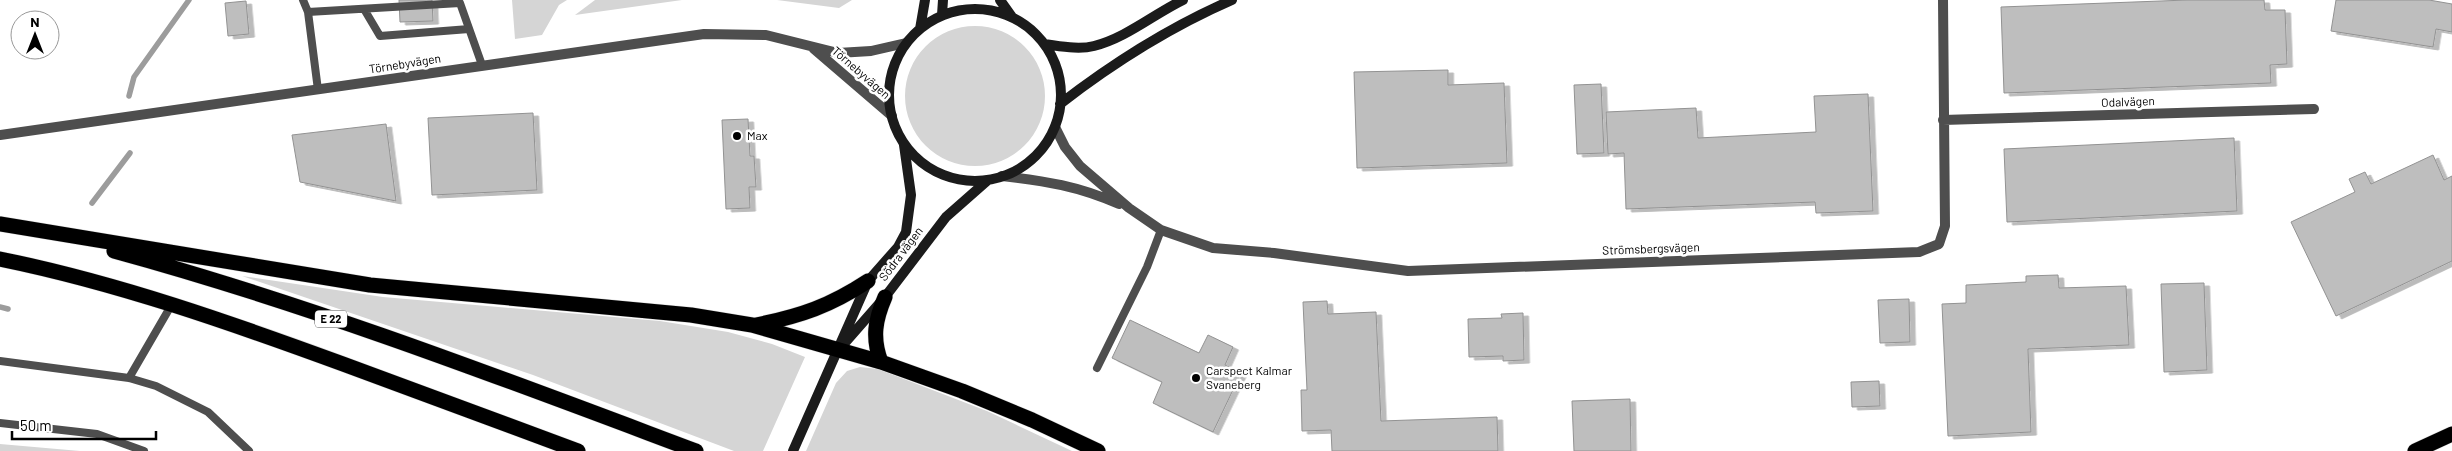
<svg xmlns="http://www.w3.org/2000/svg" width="2452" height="451" viewBox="0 0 2452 451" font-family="Barlow,sans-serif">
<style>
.green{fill:#d5d5d5}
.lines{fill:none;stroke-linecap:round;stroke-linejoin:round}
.stream{stroke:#9c9c9c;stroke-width:5.5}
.building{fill:#bebebe;stroke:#929292;filter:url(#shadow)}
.highway-casing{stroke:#dbdbdb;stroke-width:16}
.lane{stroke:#4e4e4e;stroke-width:8}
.street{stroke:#4e4e4e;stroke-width:10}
.secondary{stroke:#1b1b1b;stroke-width:10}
.highway{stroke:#000;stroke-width:15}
.poi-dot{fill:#000;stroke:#fff;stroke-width:2}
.labels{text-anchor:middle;stroke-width:5;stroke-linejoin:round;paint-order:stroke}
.shield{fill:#fff;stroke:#4c4c4c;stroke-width:1}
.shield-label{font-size:11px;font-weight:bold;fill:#000}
.street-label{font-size:12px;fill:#000;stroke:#fff}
.poi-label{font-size:12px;fill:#000;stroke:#fff;text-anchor:start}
</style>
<defs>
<filter id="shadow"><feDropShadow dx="5.5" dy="3" stdDeviation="0" flood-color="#0004"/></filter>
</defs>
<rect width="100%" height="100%" fill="#fff"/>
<!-- green -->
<path class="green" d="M512,0H567L559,5L542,35L515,39Z
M595,0H682L575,15Z
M777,0H852L839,8Z
M905 96a70 70 0 1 1 140 0a70 70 0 1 1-140 0Z
M242,276L383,297L660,321L728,332L772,344L805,357L763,451H734L533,375Z
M860,367L878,369L987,411L1072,451H806L836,383L847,371Z
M0,444L80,451H0Z"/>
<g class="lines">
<!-- stream -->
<path class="stream" d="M129,96L134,77L189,0
M92,203L130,153
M0,307L8,309"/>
</g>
<!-- building -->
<path class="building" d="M399,0H432L433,21L400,22Z
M2187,0H2264L2265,10H2285L2287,64L2270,65L2271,83L2004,93L2001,7Z
M2336,0H2429L2452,4V32L2436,29L2433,47L2331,31Z
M246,1L249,34L228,36L225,3Z
M1448,70V85L1504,83L1507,163L1357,168L1354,72Z
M1601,84L1604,153L1577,154L1574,85Z
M1868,94L1873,211L1816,213L1815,202L1626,209L1624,153L1608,154L1606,112L1696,108L1698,138L1816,132L1814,96Z
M533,113L537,190L432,195L428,118Z
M748,119L750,156H754L756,187H749L750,208L726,209L722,120Z
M386,124L396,201L300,182L292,135Z
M2234,138L2237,211L2007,222L2004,149Z
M2433,155L2444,180L2452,176V261L2336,316L2291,222L2355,192L2349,179L2365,172L2371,184Z
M2058,275L2059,288L2126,286L2129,345L2028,349L2031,432L1948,436L1942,304L1966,303V285L2026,282V276Z
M2204,283L2207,370L2164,372L2161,284Z
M1909,299L1910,342L1880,343L1878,300Z
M1327,301L1328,314L1376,312L1381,421L1497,417L1498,451H1332L1331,430L1302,431L1301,390H1307L1303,302Z
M1523,313L1524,360L1503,361V356L1469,357L1468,319L1502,318L1501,314Z
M1130,320L1199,353L1208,335L1233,347L1225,365L1241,373L1213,432L1153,403L1162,382L1112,358Z
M1879,381L1880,406L1852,407L1851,382Z
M1630,399L1631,451H1574L1572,401Z"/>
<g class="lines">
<!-- highway casing -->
<g class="highway-casing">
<path id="highway" d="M0,224L370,285L691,315L752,325L881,362L962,391L1032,420L1098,451
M114,251C312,305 504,379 696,451
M0,259C118,283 231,323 343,364C422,393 500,422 578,451
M756,325C801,316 830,306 868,281
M881,362C872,338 875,320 885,297
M2415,451L2452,434"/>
</g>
<!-- lane -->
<path class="lane" d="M303,0L308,12
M364,9L380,36L469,29
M318,90L308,12L460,3L482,65
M0,361L129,378L156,386L208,412L249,451
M1097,368L1147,267L1161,230
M129,378L172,304
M0,423L97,434L144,451"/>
<!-- street -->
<path class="street" d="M814,49L892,116
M1943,120L2314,109
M1055,127L1065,147L1080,166L1129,208L1161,230L1213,248L1274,253L1408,271L1919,252L1939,244L1945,226L1943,0
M0,135L704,34L766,35L838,53L871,51L906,43
M1002,176C1046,181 1078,186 1119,204"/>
<!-- secondary -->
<path class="secondary" d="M1000,0L1012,17
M889 95a86 86 0 1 1 172 0a86 86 0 1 1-172 0Z
M942,15L943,0
M920,29L925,0
M1044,44C1060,46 1078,50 1094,46C1126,38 1154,14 1183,0
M1060,104C1113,63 1170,27 1232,0
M843,345L885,297L946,217L988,180
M793,451L868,281L898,247L906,232L911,195L904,145"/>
<!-- highway -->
<use href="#highway" class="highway"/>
</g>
<!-- markers -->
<g class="poi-dot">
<circle cx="737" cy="136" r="5"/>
<circle cx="1196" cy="378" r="5"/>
</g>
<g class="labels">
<!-- shield labels -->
<rect class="shield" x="315" y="310.5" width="32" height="17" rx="4"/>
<g class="shield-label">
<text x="331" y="323">E 22</text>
</g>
<!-- street labels -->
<g class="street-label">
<text transform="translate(405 64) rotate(-9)" y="4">Törnebyvägen</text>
<text transform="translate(861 73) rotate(41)" y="4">Törnebyvägen</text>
<text transform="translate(2128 102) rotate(-2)" y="4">Odalvägen</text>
<text transform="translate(1651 249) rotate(-2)" y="4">Strömsbergsvägen</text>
<text transform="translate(901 254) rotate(-53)" y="4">Södra vägen</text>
</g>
<!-- poi labels -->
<g class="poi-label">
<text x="747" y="140">Max</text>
<text x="1206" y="375">Carspect Kalmar<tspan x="1206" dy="14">Svaneberg</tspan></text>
</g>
</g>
<!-- north arrow -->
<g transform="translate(35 35)"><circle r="24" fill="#ffffff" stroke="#999999"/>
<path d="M0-4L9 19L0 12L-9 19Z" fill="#000000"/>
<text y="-8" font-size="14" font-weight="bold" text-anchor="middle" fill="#000000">N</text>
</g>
<!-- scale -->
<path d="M12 431v8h144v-8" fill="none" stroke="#000000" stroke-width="2.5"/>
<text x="20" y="431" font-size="15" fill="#000000" stroke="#ffffff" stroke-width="4" paint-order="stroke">50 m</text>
</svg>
